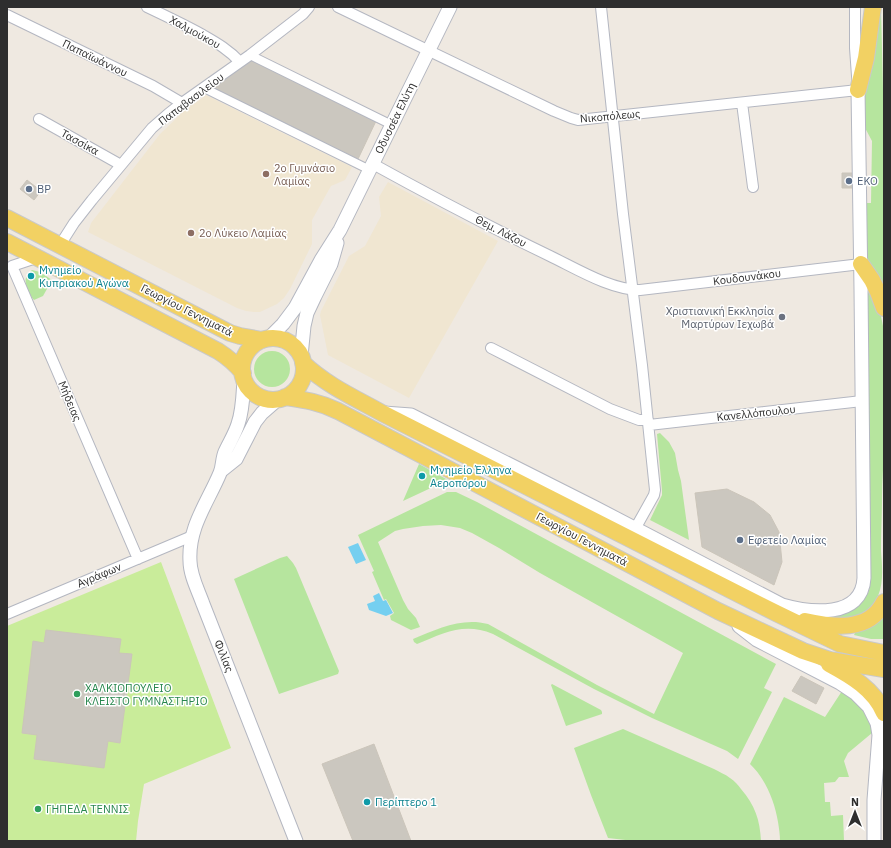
<svg xmlns="http://www.w3.org/2000/svg" width="891" height="848" viewBox="0 0 891 848" font-family="'IBM Plex Sans',sans-serif">
<style>
.education{fill:#f0e6d1}
.green{fill:#b6e59e}
.pitch{fill:#c9ec9a}
.water{fill:#75cff0}
.building{fill:#cbc7bf;stroke:#cbc5ba}
.lines{fill:none;stroke-linecap:round;stroke-linejoin:round}
.pedestrian-casing{stroke:#b4b7c1;stroke-width:10}
.minor-casing{stroke:#b4b7c1;stroke-width:12}
.tertiary-casing{stroke:#b4b7c1;stroke-width:15}
.primary-casing{stroke:#c9c9c9;stroke-width:18}
.pedestrian{stroke:#fff;stroke-width:8}
.minor{stroke:#fff;stroke-width:10}
.tertiary{stroke:#fff;stroke-width:13}
.primary{stroke:#f2d163;stroke-width:16}
.education-dot{fill:#8d6e63;stroke:#fff;stroke-width:1.5}
.service-dot{fill:#5c6f8a;stroke:#fff;stroke-width:1.5}
.culture-dot{fill:#0f9aa8;stroke:#fff;stroke-width:1.5}
.worship-dot{fill:#6b7280;stroke:#fff;stroke-width:1.5}
.leisure-dot{fill:#2e9e5b;stroke:#fff;stroke-width:1.5}
.labels{text-anchor:middle;stroke-width:3;stroke-linejoin:round;paint-order:stroke}
.street-label{font-size:11px;fill:#2e2e2e;stroke:#fff}
.education-label{font-size:11px;fill:#785e54;stroke:#fff;text-anchor:start}
.service-label{font-size:11px;fill:#4e5e75;stroke:#fff;text-anchor:start}
.culture-label{font-size:11px;fill:#0d838f;stroke:#fff;text-anchor:start}
.worship-label{font-size:11px;fill:#5b616d;stroke:#fff;text-anchor:end}
.leisure-label{font-size:11px;fill:#27864d;stroke:#fff;text-anchor:start}
</style>
<rect width="100%" height="100%" fill="#efe9e1"/>
<!-- education -->
<path class="education" d="M206,95L352,167L345,180L331,186L312,220V244L290,289L284,298L277,304L260,312H254L246,311L237,308L88,232L91,223L160,134L184,111Z
M388,182L498,241L409,398L328,355L320,315L321,311L349,256L365,246L381,216L379,197Z"/>
<!-- green -->
<path class="green" d="M877,7H881L884,131V296L869,266L866,253L865,203H871L872,141L864,126L863,98Z
M32,270L40,272L52,280L43,296L34,300C30,296 24,284 26,278C27,274 30,272 32,270Z
M867,285L879,306L883,326L884,335C884,370 885,406 884,441C884,460 882,480 882,499C882,516 881,533 881,551C882,565 884,582 878,596C869,616 850,621 830,616C846,609 867,606 870,586Z
M254 369a18 18 0 1 1 36 0a18 18 0 1 1-36 0Z
M660,433L669,442L675,453L678,470L681,481L689,540L650,520L662,495V491L657,434Z
M419,464L448,480L403,501Z
M447,492H456L477,502L776,664L764,688L772,692L738,759L727,751L652,718L594,689L493,634C464,622 444,633 417,644L414,642L413,639C437,629 462,617 488,624L597,685L654,714L683,653L540,573L499,548L472,533L460,528L441,525L423,526L403,529L395,531L378,542L403,600L408,609L416,618L420,627L411,630L391,620L390,616L394,613L386,599L384,600L372,572L374,571L358,535Z
M287,556L293,563L296,568L339,671L338,674L279,694L234,579L280,558Z
M884,616V639H871L854,635L855,633C867,629 876,625 884,616Z
M552,684L601,710L602,712V714L566,726L551,685Z
M842,691C851,698 872,716 873,727C873,729 873,731 872,733L848,753L844,761L849,777H839L835,782L824,783L825,802H830L831,816L843,815L844,841H780C780,835 779,828 778,822C775,802 765,778 750,764L784,697L825,717Z
M623,729L714,769C719,772 725,774 730,778C735,781 738,785 741,789C755,805 760,820 761,841H634L608,838L591,795L574,748Z"/>
<!-- pitch -->
<path class="pitch" d="M161,562L231,748L144,784L138,821L136,841H7V626Z"/>
<!-- water -->
<path class="water" d="M358,543L366,560L356,564L348,547Z
M379,593L383,601L386,600L393,613L386,616L369,610L367,604L375,601L373,596Z"/>
<!-- building -->
<path class="building" d="M252,60L376,121L358,159L213,88Z
M842,173H855V188H842Z
M27,180L41,191L34,200L20,189Z
M727,489L754,502L770,515L779,532L782,562L774,585L702,547L695,493Z
M46,630L121,639L119,653L132,654L120,743L108,741L104,768L34,759L37,735L22,733L33,641L44,643Z
M801,676L824,688L816,704L792,691Z
M374,744L411,841H353L322,764Z"/>
<g class="lines">
<!-- pedestrian casing -->
<g class="pedestrian-casing">
<path id="pedestrian" d="M250,55L392,125
M204,88L370,170"/>
</g>
<!-- minor casing -->
<g class="minor-casing">
<path id="minor" d="M147,7C166,16 185,25 203,35C217,43 229,50 240,62
M338,7L554,111L571,118L578,120L858,90L855,48V7
M601,7L623,214L642,365L655,490L654,495L635,529
M7,15L153,86L182,103
M742,103L753,187
M39,119L121,165
M373,164C431,196 490,227 550,256C577,269 611,290 640,290L861,264
M60,245L74,223L92,200L152,128L168,114L182,103L250,55L303,14L309,7
M12,266L138,559
M12,266L36,258
M491,348L610,409L639,420H648
M649,425L862,401
M7,614L192,536"/>
</g>
<!-- tertiary casing -->
<g class="tertiary-casing">
<path id="tertiary" d="M269,338L283,324L295,308L321,260L340,230L450,7
M301,356L304,326L307,313L315,296L331,264L337,243
M244,379C243,394 243,410 238,424C235,434 229,443 225,452C222,459 223,466 220,473C208,502 188,527 190,561C190,575 198,590 203,604L296,841
M384,413L411,415L594,507L782,605C810,613 862,619 864,578L861,289L858,90
M221,471L236,459L255,422L262,413L278,399
M739,626L757,640L840,683L855,693L869,707L877,723L879,735L874,800V841"/>
</g>
<!-- primary casing -->
<g class="primary-casing">
<path id="primary" d="M858,90L866,58L873,7
M7,218L230,333L240,336L262,340
M7,242L218,351C229,358 235,363 243,373
M861,264L872,280L878,292L884,308
M242 369a31 31 0 1 1 62 0a31 31 0 1 1-62 0Z
M303,363C326,385 355,398 382,413L776,613L840,644L884,653
M285,397C305,400 319,402 338,411L718,611L803,651L830,660L853,664L884,669
M805,621C832,627 869,633 884,602
M829,664C851,676 874,689 884,713"/>
</g>
<!-- pedestrian -->
<use href="#pedestrian" class="pedestrian"/>
<!-- minor -->
<use href="#minor" class="minor"/>
<!-- tertiary -->
<use href="#tertiary" class="tertiary"/>
<!-- primary -->
<use href="#primary" class="primary"/>
</g>
<!-- markers -->
<g class="education-dot">
<circle cx="266" cy="174" r="4"/>
<circle cx="191" cy="233" r="4"/>
</g>
<g class="service-dot">
<circle cx="849" cy="181" r="4"/>
<circle cx="29" cy="189" r="4"/>
<circle cx="740" cy="540" r="4"/>
</g>
<g class="culture-dot">
<circle cx="31" cy="276" r="4"/>
<circle cx="422" cy="476" r="4"/>
<circle cx="367" cy="802" r="4"/>
</g>
<circle class="worship-dot" cx="782" cy="317" r="4"/>
<g class="leisure-dot">
<circle cx="77" cy="694" r="4"/>
<circle cx="38" cy="809" r="4"/>
</g>
<g class="labels">
<!-- street labels -->
<g class="street-label">
<text transform="translate(195 32) rotate(29)" y="4">Χαλμούκου</text>
<text transform="translate(95 58) rotate(26)" y="4">Παπαϊωάννου</text>
<text transform="translate(191 99) rotate(-37)" y="4">Παπαβασιλείου</text>
<text transform="translate(610 116) rotate(-5)" y="4">Νικοπόλεως</text>
<text transform="translate(395 118) rotate(-64)" y="4">Οδυσσέα Ελύτη</text>
<text transform="translate(80 142) rotate(29)" y="4">Τασσίκα</text>
<text transform="translate(501 231) rotate(27)" y="4">Θεμ. Λάζου</text>
<text transform="translate(747 277) rotate(-7)" y="4">Κουδουνάκου</text>
<text transform="translate(187 310) rotate(27)" y="4">Γεωργίου Γεννηματά</text>
<text transform="translate(70 401) rotate(67)" y="4">Μήδειας</text>
<text transform="translate(756 413) rotate(-6)" y="4">Κανελλόπουλου</text>
<text transform="translate(582 539) rotate(28)" y="4">Γεωργίου Γεννηματά</text>
<text transform="translate(99 575) rotate(-23)" y="4">Αγράφων</text>
<text transform="translate(224 656) rotate(68)" y="4">Φιλίας</text>
</g>
<!-- education labels -->
<g class="education-label">
<text x="274" y="172">2ο Γυμνάσιο<tspan x="274" dy="13">Λαμίας</tspan></text>
<text x="199" y="237">2ο Λύκειο Λαμίας</text>
</g>
<!-- service labels -->
<g class="service-label">
<text x="857" y="185">EKO</text>
<text x="37" y="193">BP</text>
<text x="748" y="544">Εφετείο Λαμίας</text>
</g>
<!-- culture labels -->
<g class="culture-label">
<text x="39" y="274">Μνημείο<tspan x="39" dy="13">Κυπριακού Αγώνα</tspan></text>
<text x="430" y="474">Μνημείο Έλληνα<tspan x="430" dy="13">Αεροπόρου</tspan></text>
<text x="375" y="806">Περίπτερο 1</text>
</g>
<!-- worship labels -->
<g class="worship-label">
<text x="774" y="315">Χριστιανική Εκκλησία<tspan x="774" dy="13">Μαρτύρων Ιεχωβά</tspan></text>
</g>
<!-- leisure labels -->
<g class="leisure-label">
<text x="85" y="692">ΧΑΛΚΙΟΠΟΥΛΕΙΟ<tspan x="85" dy="13">ΚΛΕΙΣΤΟ ΓΥΜΝΑΣΤΗΡΙΟ</tspan></text>
<text x="46" y="813">ΓΗΠΕΔΑ ΤΕΝΝΙΣ</text>
</g>
</g>
<!-- border -->
<rect width="891" height="848" fill="none" stroke="#2e2e2e" stroke-width="16"/>
<!-- north arrow -->
<g transform="translate(855 812)" stroke="#ffffff" stroke-width="3" paint-order="stroke">
<path d="M0-3L7 15L0 10L-7 15Z" fill="#2e2e2e"/>
<text y="-6" font-size="11" font-weight="bold" text-anchor="middle" fill="#2e2e2e">N</text>
</g>
</svg>
